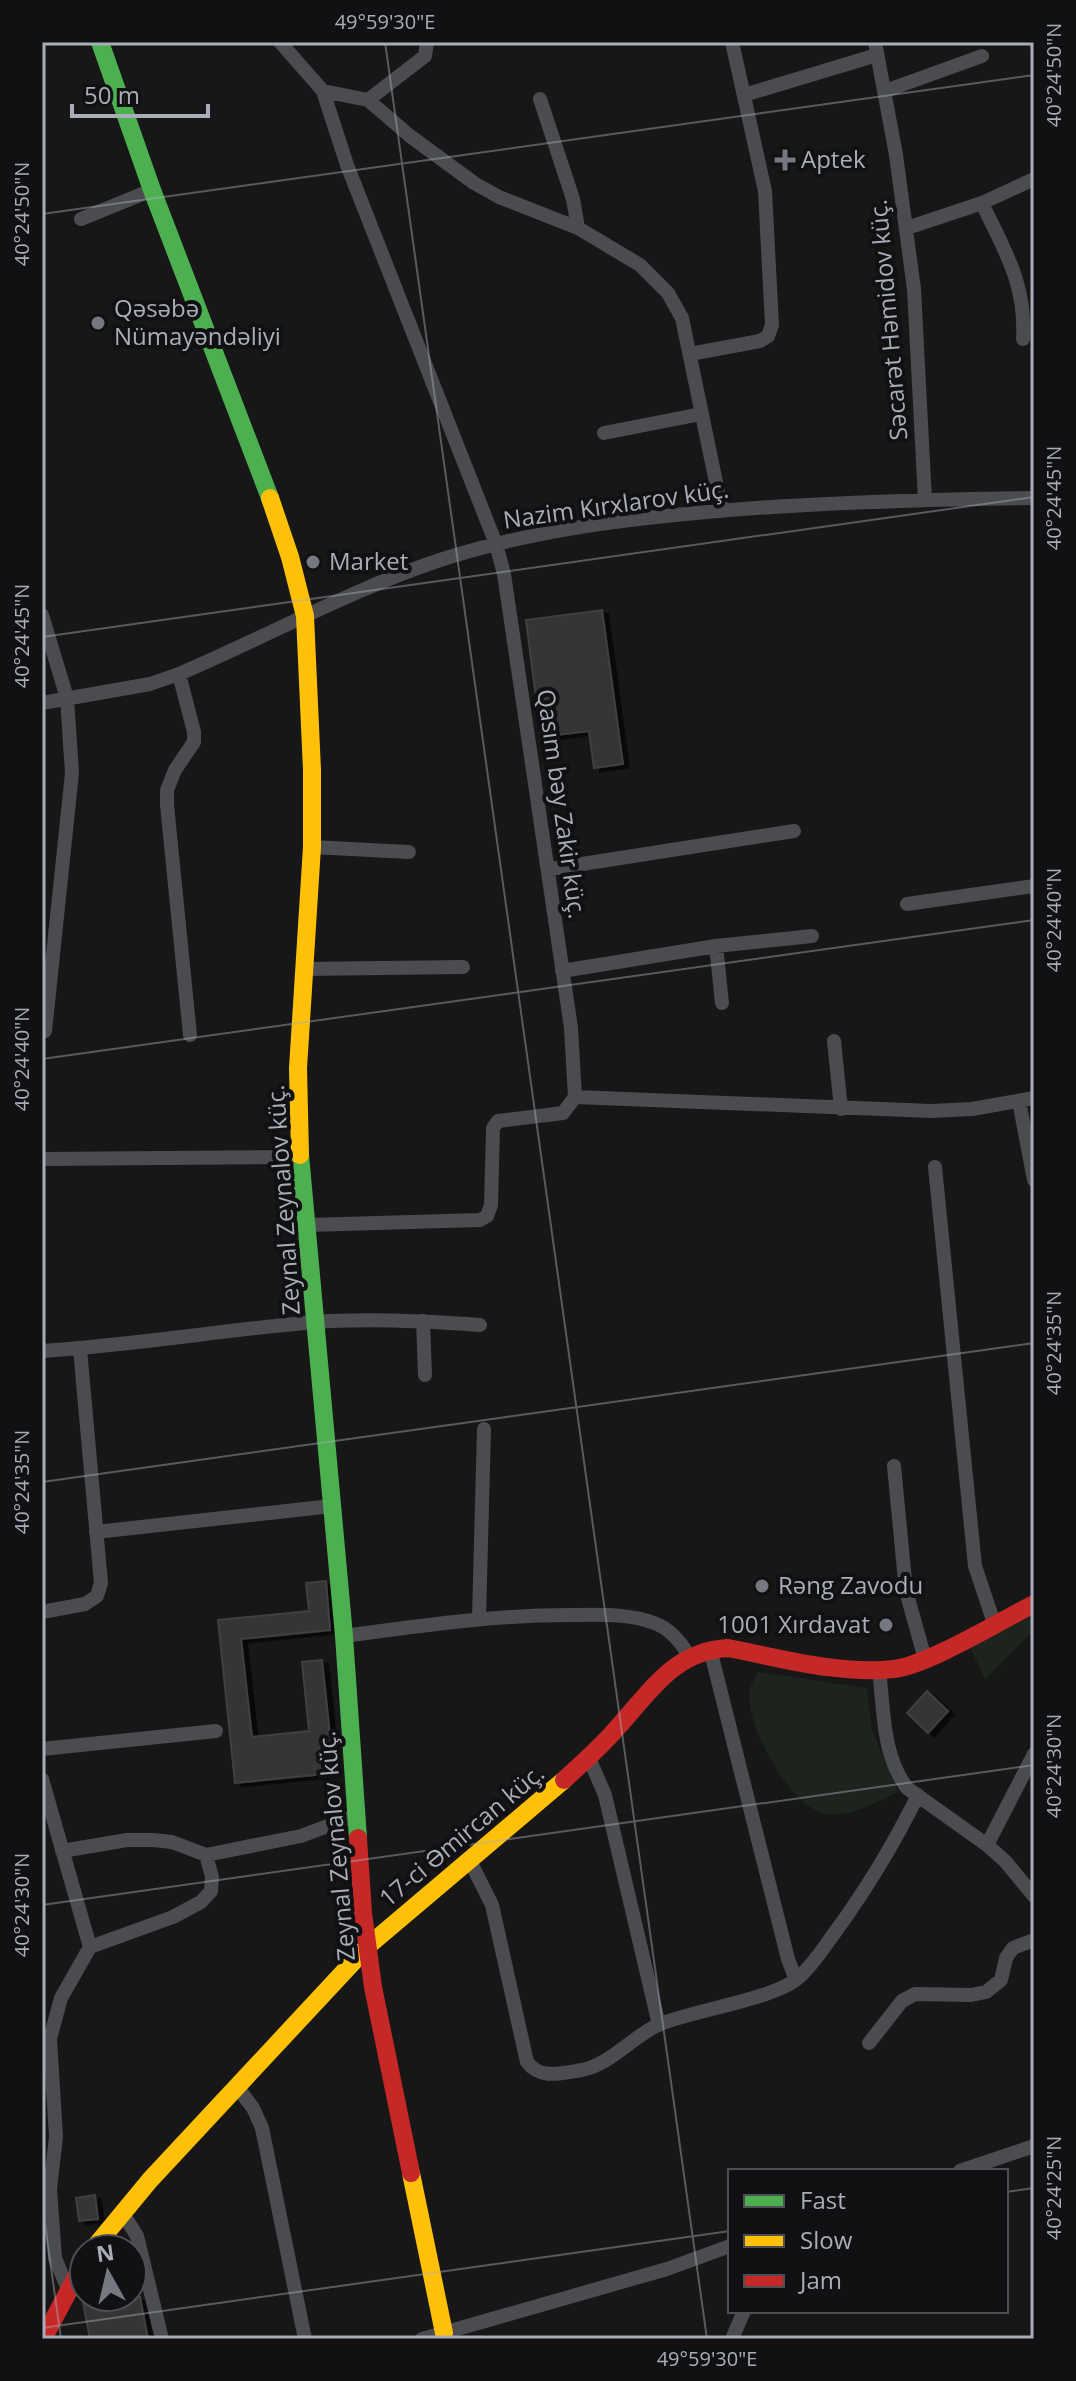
<svg xmlns="http://www.w3.org/2000/svg" width="1076" height="2381" viewBox="0 0 1076 2381" font-family="'Open Sans',sans-serif">
<style>
.green{fill:#1d241e}
.building{fill:#353536;stroke:#3f4043;stroke-width:2;filter:url(#shadow)}
.lines{fill:none;stroke-linecap:round;stroke-linejoin:round}
.street{stroke:#4b4c50;stroke-width:14}
.fast{stroke:#4caf50;stroke-width:18}
.slow{stroke:#ffc107;stroke-width:18}
.jam{stroke:#c62828;stroke-width:18}
.ticks{fill:none;stroke:#a8adb8;stroke-width:2;stroke-opacity:0.45}
.poi-dot{fill:#757880;stroke:#111113;stroke-width:3}
.labels{text-anchor:middle;stroke-width:8;stroke-linejoin:round;paint-order:stroke}
.poi-label{font-size:24px;fill:#a8adb8;stroke:#111113;text-anchor:start}
.street-label{font-size:24px;fill:#a8adb8;stroke:#111113}
.neatline{fill:none;stroke:#a8adb8;stroke-width:3}
.ticks-label{font-size:20px;text-anchor:middle;fill:#a8adb8}
</style>
<defs>
<filter id="shadow"><feDropShadow dx="6" dy="3.5" stdDeviation="0" flood-color="#0009"/></filter>
</defs>
<rect width="100%" height="100%" fill="#171717"/>
<!-- green -->
<path class="green" d="M1034,1615V1630L985,1680L970,1647Z
M758,1672L867,1688L872,1730L898,1792C877,1802 851,1817 827,1814C791,1809 743,1723 750,1689C751,1684 756,1677 758,1672Z"/>
<!-- building -->
<path class="building" d="M602,610L623,764L594,768L589,731L541,737L526,620Z
M326,1581L330,1630L241,1639L252,1737L309,1731L302,1662L322,1660L334,1773L235,1783L218,1620L309,1611L306,1583Z
M927,1691L948,1711L928,1733L907,1713Z
M95,2195L98,2219L79,2221L76,2198Z
M82,2297H140L148,2339H90Z"/>
<g class="lines">
<!-- street -->
<path class="street" d="M280,42L323,91L368,100L410,136L474,183L499,197L578,228L640,265L668,293L682,318L722,511
M875,42L896,155L914,289L925,500
M323,91L347,165L496,544L504,574L571,1028L575,1097L931,1111L972,1109L1034,1098
M885,91L982,56
M744,95L877,55
M540,99L573,199L578,228
M368,100L425,56L427,42
M982,203C1005,252 1026,283 1023,339
M81,219L152,190
M907,228L982,203L1034,179
M690,354L760,341L768,336L772,325L765,191L732,42
M604,433L701,414
M42,615L67,698L72,773L45,1031
M179,674L194,732V742L175,770L167,790V805L190,1035
M42,703L150,684L179,674C266,637 350,590 440,560C541,527 650,516 756,508C848,502 941,499 1034,498
M312,847L409,852
M550,869L794,831
M907,904L1034,886
M716,946L722,1003
M303,969L463,967
M562,971L716,946L812,936
M834,1041L841,1109
M1019,1101L1034,1180
M42,1159L300,1157
M935,1167L975,1566L994,1623
M308,1225L480,1220L487,1216L491,1205L493,1128L498,1121L563,1113L575,1097
M423,1321L425,1375
M42,1351C133,1345 224,1330 315,1322C369,1318 425,1321 480,1325
M894,1466L906,1591L925,1659
M96,1532L332,1506
M42,1612L85,1604L97,1596L101,1583L80,1349
M479,1618L484,1429
M344,1636C419,1626 494,1615 570,1615C597,1615 628,1613 654,1623C671,1629 681,1642 689,1656
M710,1649L788,1959L796,1980
M879,1670C884,1710 882,1755 907,1788L987,1845L1005,1861L1034,1896
M42,1749L216,1731
M589,1758L605,1795L659,2025
M42,1779L90,1947
M987,1845L1034,1754
M62,1851L127,1840H153L172,1842L206,1855L301,1836L357,1815
M470,1861L492,1905L527,2062C540,2080 562,2073 582,2070C611,2064 633,2036 660,2024C695,2010 774,1999 798,1978C812,1966 822,1950 833,1935C866,1890 893,1846 918,1795
M869,2043L902,2001L915,1994L971,1995L986,1992L1001,1980L1006,1958L1013,1948L1034,1940
M238,2088L253,2108L262,2128L305,2339
M960,2171L1034,2146
M122,2212L137,2236L162,2339
M68,2289L55,2258L50,2189L56,2137L50,2039L61,1998L90,1947L173,1917L201,1902L211,1891L212,1877L206,1855
M422,2339L667,2269L730,2246
M732,2339L744,2311"/>
<!-- fast -->
<path class="fast" d="M100,42L152,190L270,498
M300,1155L344,1636L358,1838"/>
<!-- slow -->
<path class="slow" d="M270,498L290,557L305,616L312,770V847L298,1068L300,1155
M411,2173L444,2333
M93,2249L150,2180L368,1946L564,1780"/>
<!-- jam -->
<path class="jam" d="M564,1780C582,1763 601,1747 617,1728C651,1691 674,1651 728,1648C781,1658 839,1675 894,1669C928,1665 1000,1621 1034,1604
M358,1838L363,1913L373,1987L411,2173
M43,2339L84,2262"/>
</g>
<!-- ticks -->
<path class="ticks" d="M385,42L707,2339M1031,42L1034,65M42,214L1034,75M42,637L1034,497M42,1059L1034,920M42,1482L1034,1343M42,1905L1034,1765M1006,2192L1034,2188M42,2203L61,2339M42,2328L730,2231"/>
<!-- markers -->
<g class="poi-dot">
<path d="M781 148h8v8h8v8h-8v8h-8v-8h-8v-8h8z"/>
<circle cx="98" cy="323" r="8"/>
<circle cx="313" cy="562" r="8"/>
<circle cx="762" cy="1586" r="8"/>
<circle cx="886" cy="1625" r="8"/>
</g>
<g class="labels">
<!-- poi labels -->
<g class="poi-label">
<text x="801" y="168">Aptek</text>
<text x="114" y="317">Qəsəbə<tspan x="114" dy="28">Nümayəndəliyi</tspan></text>
<text x="329" y="570">Market</text>
<text x="778" y="1594">Rəng Zavodu</text>
<text x="870" y="1633" text-anchor="end">1001 Xırdavat</text>
</g>
<!-- street labels -->
<g class="street-label">
<text transform="translate(889 320) rotate(-95)" y="8">Səcarət Həmidov küç.</text>
<text transform="translate(616 505) rotate(-8)" y="8">Nazim Kırxlarov küç.</text>
<text transform="translate(561 804) rotate(82)" y="8">Qasım bəy Zakir küç.</text>
<text transform="translate(284 1200) rotate(-94)" y="8">Zeynal Zeynalov küç.</text>
<text transform="translate(462 1836) rotate(-40)" y="8">17-ci Əmircan küç.</text>
<text transform="translate(337 1846) rotate(-95)" y="8">Zeynal Zeynalov küç.</text>
</g>
</g>
<!-- border -->
<rect width="1076" height="2381" fill="none" stroke="#111113" stroke-width="88"/>
<!-- legend -->
<rect x="728" y="2169" width="280" height="144" fill="#111113" stroke="#4d4f55" stroke-width="2"/>
<rect x="744" y="2195" width="40" height="12" fill="#4caf50" stroke="#4d4f55" stroke-width="2"/>
<text x="800" y="2209" font-size="24" fill="#a8adb8">Fast</text>
<rect x="744" y="2235" width="40" height="12" fill="#ffc107" stroke="#4d4f55" stroke-width="2"/>
<text x="800" y="2249" font-size="24" fill="#a8adb8">Slow</text>
<rect x="744" y="2275" width="40" height="12" fill="#c62828" stroke="#4d4f55" stroke-width="2"/>
<text x="800" y="2289" font-size="24" fill="#a8adb8">Jam</text>
<!-- north arrow -->
<g transform="translate(108 2273) rotate(352)"><circle r="38" fill="#111113" stroke="#4d4f55" stroke-width="2"/>
<path d="M0-6L14 30L0 20L-14 30Z" fill="#757880"/>
<text y="-12" font-size="22" font-weight="bold" text-anchor="middle" fill="#a8adb8">N</text>
</g>
<!-- scale -->
<path d="M72 104v12h136v-12" fill="none" stroke="#a8adb8" stroke-width="4"/>
<text x="84" y="104" font-size="24" fill="#a8adb8" stroke="#111113" stroke-width="6" paint-order="stroke">50 m</text>
<rect x="44" y="44" width="988" height="2293" class="neatline"/>
<g class="ticks-label">
<text x="385" y="29">49°59'30"E</text>
<text transform="translate(1054 75) rotate(-90)" y="7">40°24'50"N</text>
<text transform="translate(22 214) rotate(-90)" y="7">40°24'50"N</text>
<text transform="translate(1054 498) rotate(-90)" y="7">40°24'45"N</text>
<text transform="translate(22 636) rotate(-90)" y="7">40°24'45"N</text>
<text transform="translate(1054 920) rotate(-90)" y="7">40°24'40"N</text>
<text transform="translate(22 1059) rotate(-90)" y="7">40°24'40"N</text>
<text transform="translate(1054 1343) rotate(-90)" y="7">40°24'35"N</text>
<text transform="translate(22 1482) rotate(-90)" y="7">40°24'35"N</text>
<text transform="translate(1054 1766) rotate(-90)" y="7">40°24'30"N</text>
<text transform="translate(22 1905) rotate(-90)" y="7">40°24'30"N</text>
<text transform="translate(1054 2188) rotate(-90)" y="7">40°24'25"N</text>
<text x="707" y="2366">49°59'30"E</text>
</g>
</svg>
